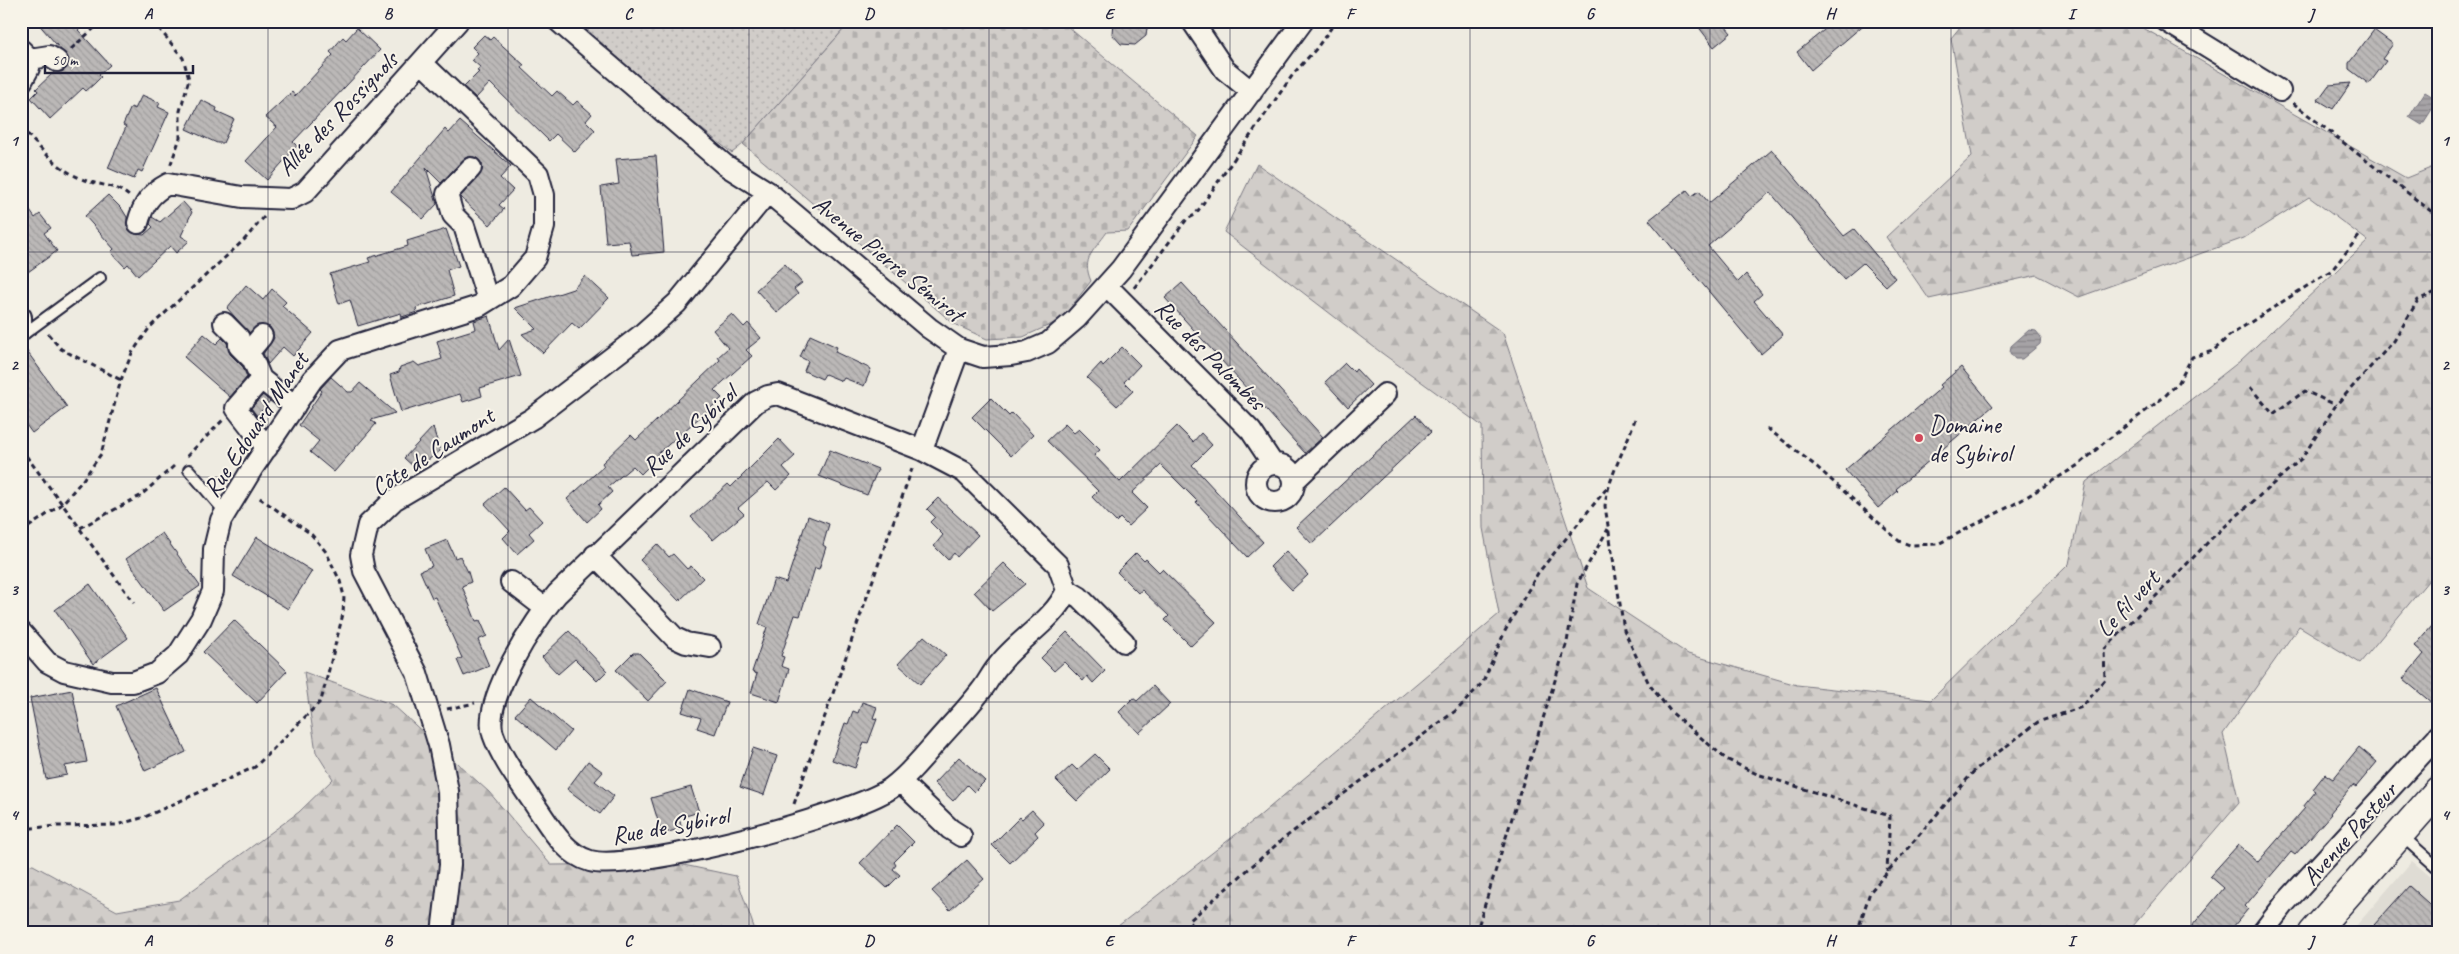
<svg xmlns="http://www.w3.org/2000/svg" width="2459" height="954" viewBox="0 0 2459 954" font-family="Caveat,sans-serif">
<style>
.built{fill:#dfdcd4}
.grass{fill:url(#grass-dots);stroke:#7a7882}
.forest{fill:url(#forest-firs);stroke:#7a7882}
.cemetery{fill:url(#cemetery-stones);stroke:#7a7882}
.water{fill:url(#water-rules);stroke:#716f7b}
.building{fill:url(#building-back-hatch);stroke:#22223b}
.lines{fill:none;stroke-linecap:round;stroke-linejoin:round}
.lane-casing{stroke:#22223b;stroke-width:14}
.street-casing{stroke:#22223b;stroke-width:24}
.secondary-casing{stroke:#22223b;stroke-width:31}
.path{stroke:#22223b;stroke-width:3;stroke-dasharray:5 4;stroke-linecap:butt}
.lane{stroke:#f7f3e8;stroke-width:10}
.street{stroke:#f7f3e8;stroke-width:20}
.secondary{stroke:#f7f3e8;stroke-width:28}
.grid{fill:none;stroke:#22223b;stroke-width:1;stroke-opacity:0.55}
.poi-dot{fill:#d1495b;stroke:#f7f3e8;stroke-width:2}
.labels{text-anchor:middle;stroke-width:4;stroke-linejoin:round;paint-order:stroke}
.street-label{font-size:25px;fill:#22223b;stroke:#f7f3e8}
.poi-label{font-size:25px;fill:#22223b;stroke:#f7f3e8;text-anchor:start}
.neatline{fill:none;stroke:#22223b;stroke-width:2}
.grid-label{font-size:16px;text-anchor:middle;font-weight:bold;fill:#22223b}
</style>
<defs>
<pattern id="grass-dots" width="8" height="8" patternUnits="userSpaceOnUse" patternTransform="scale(1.25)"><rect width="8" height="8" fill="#d1cdc9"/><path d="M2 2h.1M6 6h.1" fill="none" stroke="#b3b0ae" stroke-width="1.8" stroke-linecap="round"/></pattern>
<pattern id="forest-firs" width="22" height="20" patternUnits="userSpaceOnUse" patternTransform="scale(1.25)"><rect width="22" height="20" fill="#d1cdc9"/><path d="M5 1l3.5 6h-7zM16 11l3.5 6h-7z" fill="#b3b0ae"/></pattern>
<pattern id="cemetery-stones" width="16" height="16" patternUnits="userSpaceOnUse" patternTransform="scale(1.25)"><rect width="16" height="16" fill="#d1cdc9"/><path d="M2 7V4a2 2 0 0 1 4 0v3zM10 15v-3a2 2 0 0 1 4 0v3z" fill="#b3b0ae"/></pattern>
<pattern id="water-rules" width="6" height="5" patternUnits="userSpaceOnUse" patternTransform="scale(1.25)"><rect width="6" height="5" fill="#a6a3a6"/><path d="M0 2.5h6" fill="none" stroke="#878488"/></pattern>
<pattern id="building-back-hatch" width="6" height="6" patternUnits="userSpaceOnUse" patternTransform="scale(1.25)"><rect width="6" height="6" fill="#bbb8b7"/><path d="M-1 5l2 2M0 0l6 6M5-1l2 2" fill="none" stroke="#a09e9e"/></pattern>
</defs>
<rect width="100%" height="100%" fill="#eeebe1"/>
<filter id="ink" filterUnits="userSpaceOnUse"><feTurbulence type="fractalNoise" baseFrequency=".02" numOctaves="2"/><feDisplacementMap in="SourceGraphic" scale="10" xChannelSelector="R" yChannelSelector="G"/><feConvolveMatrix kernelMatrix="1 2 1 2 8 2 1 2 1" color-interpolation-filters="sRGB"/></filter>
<g filter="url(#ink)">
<!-- built -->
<path class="built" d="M2412,861L2438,883V933H2350Z"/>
<!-- grass -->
<path class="grass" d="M578,21H851L743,144L732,153L649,87Z"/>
<!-- forest -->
<path class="forest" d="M1965,21H2131L2406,178L2438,165V569L2360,663L2299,626L2223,734L2239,802L2127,933H1109L1257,818L1499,614L1483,528L1482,426L1379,351L1224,232L1257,164L1503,333L1588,588L1688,654L1797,685L1931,700L2069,564L2086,482L2240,361L2368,241L2309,197L2244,238L2079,297L2037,275L1929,299L1886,237L1972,156L1951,38Z
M304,672L393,705L489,792L551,865L679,864L736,876L756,933H21V866L33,865L117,911L179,900L299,812L333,779L316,752Z"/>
<!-- cemetery -->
<path class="cemetery" d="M851,21H1061L1198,136L1128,231L1107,232C1094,251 1081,258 1091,281L1061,320L1023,337L987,339L954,324L743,144Z"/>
<!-- water -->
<path class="water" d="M2425,92L2438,100L2422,125L2409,117Z
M2029,330L2036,331L2041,337L2040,344L2022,359H2015L2010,353L2011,346Z"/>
<!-- building -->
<path class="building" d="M36,21H88L78,30L110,65L99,75L101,77L94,84L86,91L83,88L50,119L31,98L38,91L36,89L54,72H62L67,68L69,59Z
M1113,21H1148L1146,36L1135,45L1121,44L1112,34Z
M1694,21H1721L1731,33L1714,47Z
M1835,21H1868L1811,70L1797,52Z
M357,28L380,50L293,142L297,146L267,180L246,161L277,127L265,117L292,92L295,96L333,55L330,52L343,37L346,40Z
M2374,30L2393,44L2382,59L2386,61L2369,84L2349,69V63Z
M484,35L490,40L493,37L524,65L522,68L552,96L557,91L573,105L577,101L592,114L586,121L595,130L575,152L556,134L549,141L490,83L476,98L464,87L479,72L477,71L480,67L472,60L478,53L472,47Z
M2351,83L2333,109L2318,100L2329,85Z
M142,95L160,103L158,107L169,112L142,172L138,170L134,179L108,168L126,127L123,125L131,107L135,109Z
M201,100L217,108L216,111L234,119L223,143H217L186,129Z
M460,121L511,166L500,178L513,190L499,205L504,209L490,225L460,197L482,171V164L474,157L463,160L441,183L426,168L437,204L423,219L391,192L445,129L449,133Z
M1772,150L1844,236L1854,229L1895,278L1886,286L1863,263L1844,279L1770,192L1708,246L1738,282L1746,274L1762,294L1754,301L1783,335L1761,354L1649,220L1687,190L1692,196L1699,191L1709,203Z
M656,156L664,252L632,255L629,241L606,243L601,187L619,184L616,159Z
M108,195L122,209L127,217V226L135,234L144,235L153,227L150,224L152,217L160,222L183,202L192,212L181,236L189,241L176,253L170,246L138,276L128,264L125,267L111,252L114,249L85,216Z
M21,198L35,218L40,214L51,228L44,233L57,251L21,277Z
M446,229L459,266L447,270L454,296L416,308L417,312L402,317L401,313L358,326L350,300L339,304L330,274L370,262L368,258L408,246L407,241Z
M785,264L802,283L794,289L798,294L777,313L756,290Z
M585,276L609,298L579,329L572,323L543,353L522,334L536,329L515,308L573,289Z
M1182,283L1323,437L1305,453L1165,298Z
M246,285L263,300L272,289L286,302L282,306L313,333L293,356L283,347L268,364L263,354L274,338L270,327L258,325L249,333L227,308Z
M732,314L744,327L748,323L761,338L746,350L752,356L714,390L722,398L653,458L655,460L641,474L633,466L608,487L612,492L598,505L601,509L587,522L567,499L604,466L602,463L631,435L636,440L720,360L718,357L728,348L713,330Z
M489,316L499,350L509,339L521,376L480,388L482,396L463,402L460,394L401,412L390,375L399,372L400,367L414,362L419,366L442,359L437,341L476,329L474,321Z
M204,334L216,344L222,338L227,343L230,354L243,367L247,377L230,397L184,357Z
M810,335L837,347L835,352L871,369L864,386L844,378L842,381L825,374L822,379L804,371L808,361L800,357Z
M21,343L67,407L32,433L21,418Z
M1122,347L1140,365L1124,382L1133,391L1117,406L1087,378L1101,363L1103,366Z
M1345,363L1354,372L1356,369L1371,385L1348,407L1325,382Z
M1961,367L1993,406L1896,489L1898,491L1878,508L1845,470L1942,387L1940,385Z
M331,377L348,392H352L360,383L395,413L371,420L376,424L334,472L310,452L319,441L299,425L322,391L320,389Z
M263,395L270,401L257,416L251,408Z
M991,398L1009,416L1012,413L1033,435L1011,456L972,417Z
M1416,415L1431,432L1312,544L1296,527Z
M1065,424L1074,433L1079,429L1100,450L1094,455L1120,482L1177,426L1193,442L1201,433L1212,445L1192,465L1263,542L1247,557L1196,502L1197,501L1161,465L1132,493L1147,508L1128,526L1120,518L1116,522L1092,497L1098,491L1047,441Z
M433,427L440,451L416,469L404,458Z
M779,439L795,456L783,467L791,476L776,490L768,482L738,508L744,514L713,540L691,517L728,484L731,487Z
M830,450L878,469L867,495L819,476Z
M504,487L525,510L529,507L542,521L529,533L534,539L517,554L503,538L510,531L485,504Z
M938,498L978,535L957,557L954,553L948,560L934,546L943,535L930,522L935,517L927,509Z
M808,516L829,524L823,545L826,547L819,569L815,568L800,616L795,615L781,656L784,657L781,666L789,669L779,702L751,693L757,674L752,672L767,627L759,624L774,579L786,583Z
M162,533L200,586L164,611L126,559Z
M257,537L312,571L288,609L233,576Z
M447,540L455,558L460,556L468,572L471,582L462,586L476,621L480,620L487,636L478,640L489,666L464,676L457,660L462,658L435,597L432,598L420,571L432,566L425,549Z
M657,544L669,557L673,554L687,569L691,566L703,578L679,601L640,560Z
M1286,551L1308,575L1292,590L1270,567Z
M1136,553L1144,561L1146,559L1159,572L1162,569L1216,622L1191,646L1165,620L1169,616L1142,590L1138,593L1117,572Z
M1004,563L1025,584L992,611L974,592Z
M90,584L128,638L93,664L55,610Z
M2438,619V708L2403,679L2424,654L2415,646Z
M234,620L287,671L257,703L203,652Z
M569,631L607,671L597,681L575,659L558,674L542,657Z
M1067,632L1105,671L1093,683L1087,676L1083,681L1064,662L1054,671L1041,658Z
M924,636L946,655L920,684L898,664Z
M633,653H639L667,681L648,701L616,670Z
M1153,686L1170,704L1139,733L1119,712L1133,698L1137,701Z
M156,688L186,752L145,771L116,706Z
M690,689L727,702L715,734L697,728L701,718L682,712Z
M72,690L87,762L65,766L67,775L46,779L30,698Z
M531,697L571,731L556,750L515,715Z
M862,702L877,707L873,718L877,719L868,743L864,742L855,768L832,760L845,723L848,724L853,711L858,713Z
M2359,747L2377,762L2356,787L2353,785L2330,813L2331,814L2295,855L2291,852L2245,906L2248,909L2228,933H2186L2224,888L2210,876L2238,845L2258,862L2305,808L2303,807L2316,791L2313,789L2325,774L2333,779Z
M753,748L777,756L764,795L740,787Z
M1095,754L1110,769L1077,801L1056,780L1072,765L1077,770Z
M959,757L985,781L974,792L967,785L953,801L934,783Z
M588,761L603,772L595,781L614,796L600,814L567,789Z
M691,787L699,812L679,818L682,828L662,834L651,798Z
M1032,810L1044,823L1035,832L1038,836L1010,863L992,845L1020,817L1022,819Z
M897,825L914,842L894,862L896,865L893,869L900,875L887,888L860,863Z
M967,860L984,879L950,910L932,891Z
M2409,886L2438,912V933H2383L2374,925Z"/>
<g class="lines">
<!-- lane casing -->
<g class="lane-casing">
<path id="lane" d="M21,336L100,278
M189,470L226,513
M2401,835L2438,868"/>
</g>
<!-- street casing -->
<g class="street-casing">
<path id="street" d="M558,21L725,165L768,192L929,328L959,349L983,357L1011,355L1027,352L1048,343L1076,319L1121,269L1303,21
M1192,21L1225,70L1252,92
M2166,21L2280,91
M21,50L30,59L29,68L22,81
M30,59L49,56L57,61
M471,168L447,194L453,215L464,226L488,300
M138,223C143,204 151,193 168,184L242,197L291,199L305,192L458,21
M1107,286L1251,431L1273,464
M21,317V330
M224,323L239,338V346L253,360L261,379L295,406
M247,354L262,336
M261,379L236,408L267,448
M778,394L922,450L964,472L1058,565L1067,590C1054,621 1018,639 998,666C991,674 987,684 980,692C967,709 952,724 938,740C923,757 909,775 891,788C853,815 633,873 590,861C565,854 551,828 537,808C522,785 502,760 493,734C482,700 535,620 557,594L756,402L768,396Z
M922,450L959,349
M1256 483a19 19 0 1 1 38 0a19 19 0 1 1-38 0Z
M1295,480L1385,394
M595,555L675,638L686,643L710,647
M511,582L545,608
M1067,590L1079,597L1124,642
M21,632L47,662L64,671L112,682H133L157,673L178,655L201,619L213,591L214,549L221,520L252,469L312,380L340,350L479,306L511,286L535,258L544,227V195L538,174L422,63
M900,781L950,829L961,836
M442,933L450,865L448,791L439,745L417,673L364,571L361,555L368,525L394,500L533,418L640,336L677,303L768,192
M2262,933L2286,902L2438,736"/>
</g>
<!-- secondary casing -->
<g class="secondary-casing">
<path id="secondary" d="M2313,933L2438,791"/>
</g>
<!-- path -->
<path class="path" d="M153,21L183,58L189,79L180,111V138L170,166
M71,49L102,21
M2293,103L2432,212L2438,214
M21,127C39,147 57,169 82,179C98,186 116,184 129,196
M1134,288L1187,219L1195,215L1294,73L1316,49L1336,21
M48,334L61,349L121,380
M2250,387L2273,414L2305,391L2336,405
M1635,419C1626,448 1608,477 1605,506L1624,630L1649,684L1671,712L1726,759L1757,774L1890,816L1887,871
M1767,428L1817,467L1899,541L1910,545L1938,544L2020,501L2080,464L2106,441L2164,397L2179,382L2192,357L2213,351L2229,336L2332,270L2359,236
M21,449L80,528L140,496L174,466
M187,456L223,420
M80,529L134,603
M21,532L61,505L82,481L101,454L121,380L132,353L150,327L245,239L264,217
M447,709L475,703
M794,804L913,466
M21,829L56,826L116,825L145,817L255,767L321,701L343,614L344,596L340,581L326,552L311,534L257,496
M1199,933L1189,921L1283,839L1458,709L1483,682L1505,631L1538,573L1607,488
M1476,933L1567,642L1577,584L1608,529
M1857,933L1870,892L1975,770L2038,722L2082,707L2105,680L2104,650L2212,538L2302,458L2336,405L2394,341L2418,300L2438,291"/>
<!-- lane -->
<use href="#lane" class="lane"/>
<!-- street -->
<use href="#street" class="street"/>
<!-- secondary -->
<use href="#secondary" class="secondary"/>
</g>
</g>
<!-- grid -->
<path class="grid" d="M268,21V933M508,21V933M749,21V933M989,21V933M1230,21V933M1470,21V933M1710,21V933M1951,21V933M2191,21V933M21,252H2438M21,477H2438M21,702H2438"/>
<!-- markers -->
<circle class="poi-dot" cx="1919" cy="438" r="5"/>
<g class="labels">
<!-- street labels -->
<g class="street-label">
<text transform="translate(337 113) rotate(-46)" y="9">Allée des Rossignols</text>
<text transform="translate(889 258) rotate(39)" y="9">Avenue Pierre Sémirot</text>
<text transform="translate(1211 354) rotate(45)" y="9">Rue des Palombes</text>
<text transform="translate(255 424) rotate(-56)" y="9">Rue Edouard Manet</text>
<text transform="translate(689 430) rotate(-43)" y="9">Rue de Sybirol</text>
<text transform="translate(432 451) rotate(-33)" y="9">Côte de Caumont</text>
<text transform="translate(2127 603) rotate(-47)" y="9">Le fil vert</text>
<text transform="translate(670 825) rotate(-10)" y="9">Rue de Sybirol</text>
<text transform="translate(2349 833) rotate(-48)" y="9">Avenue Pasteur</text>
</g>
<!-- poi labels -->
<g class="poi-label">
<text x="1929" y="433">Domaine<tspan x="1929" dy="29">de Sybirol</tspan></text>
</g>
</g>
<!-- margin -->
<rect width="2459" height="954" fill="none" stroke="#f7f3e8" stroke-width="55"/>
<!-- scale -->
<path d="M45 65v8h148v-8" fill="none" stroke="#22223b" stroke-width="2.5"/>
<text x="52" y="65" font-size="15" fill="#22223b" stroke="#f7f3e8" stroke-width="4" paint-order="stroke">50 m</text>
<rect x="28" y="28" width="2404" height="898" class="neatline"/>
<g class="grid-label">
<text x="148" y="19">A</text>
<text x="388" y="19">B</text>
<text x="628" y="19">C</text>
<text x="869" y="19">D</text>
<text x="1109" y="19">E</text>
<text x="1350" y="19">F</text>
<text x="1590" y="19">G</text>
<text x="1830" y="19">H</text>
<text x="2071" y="19">I</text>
<text x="2311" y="19">J</text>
<text x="14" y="146">1</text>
<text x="2445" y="146">1</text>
<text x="14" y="370">2</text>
<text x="2445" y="370">2</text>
<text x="14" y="595">3</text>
<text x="2445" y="595">3</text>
<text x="14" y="820">4</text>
<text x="2445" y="820">4</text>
<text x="148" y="946">A</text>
<text x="388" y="946">B</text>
<text x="628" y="946">C</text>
<text x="869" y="946">D</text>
<text x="1109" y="946">E</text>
<text x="1350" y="946">F</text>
<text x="1590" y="946">G</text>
<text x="1830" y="946">H</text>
<text x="2071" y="946">I</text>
<text x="2311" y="946">J</text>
</g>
</svg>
